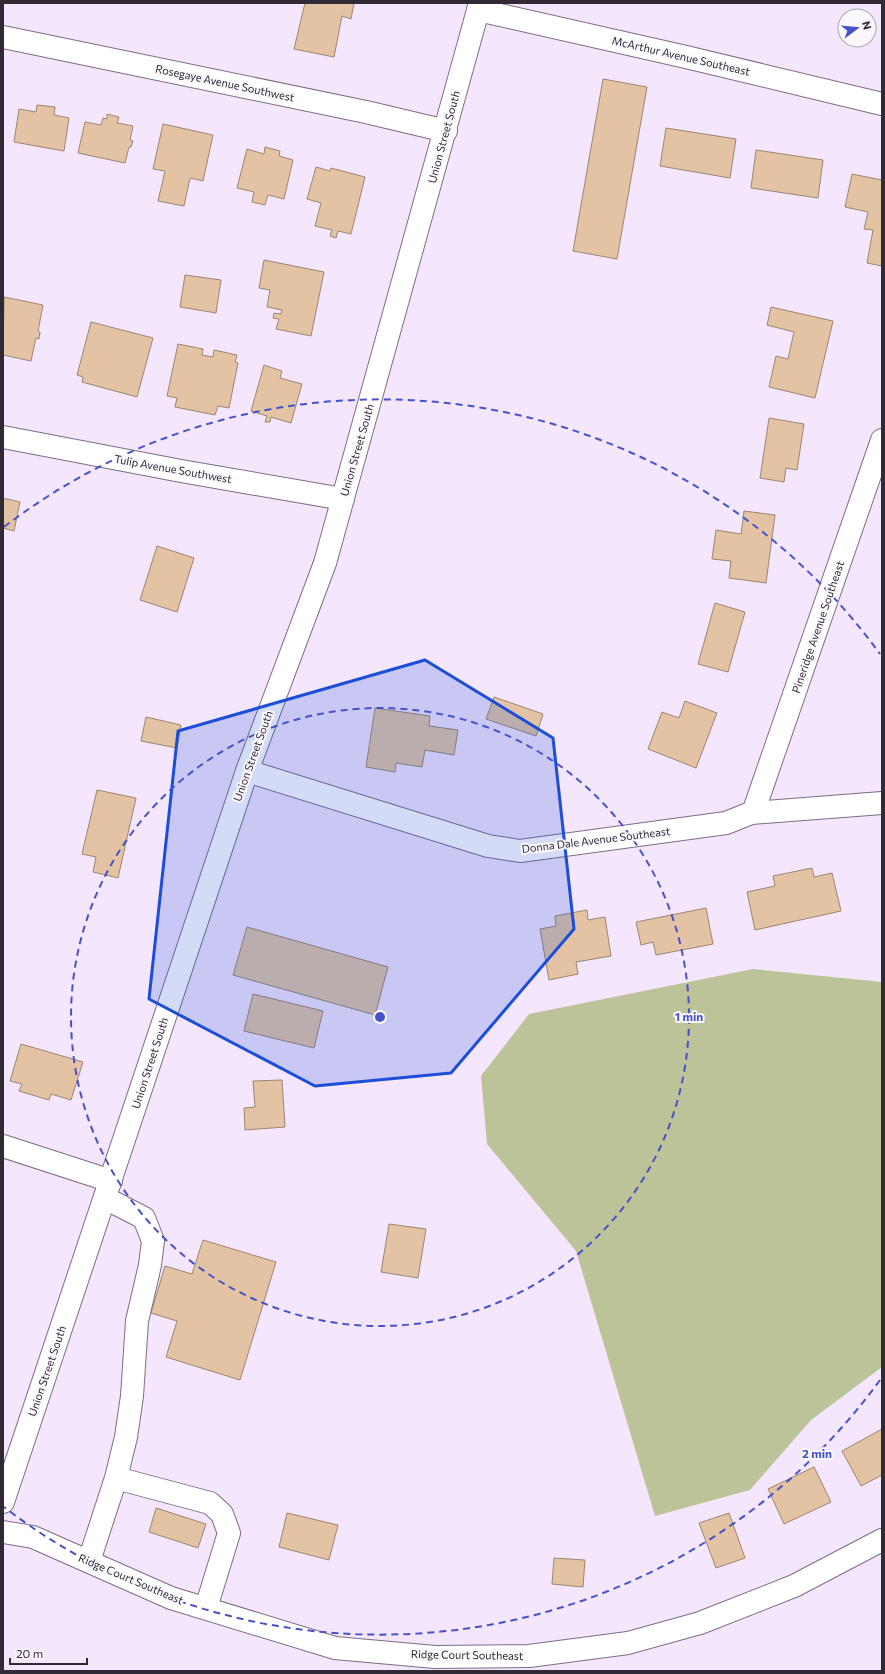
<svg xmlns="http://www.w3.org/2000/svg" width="885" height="1674" viewBox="0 0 885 1674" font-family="Commissioner,sans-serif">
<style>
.forest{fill:#bdc399}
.building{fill:#e3c3a3;stroke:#9b8570}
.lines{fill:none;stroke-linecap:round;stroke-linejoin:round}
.minor-casing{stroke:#7d6d85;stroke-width:24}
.major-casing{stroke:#7d6d85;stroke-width:24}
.minor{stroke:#fff;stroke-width:22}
.major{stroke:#fff;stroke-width:22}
.marked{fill:#1d4ed8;fill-opacity:0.2;stroke:#1d4ed8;stroke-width:3;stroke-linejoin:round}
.ring{fill:none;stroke:#4653c8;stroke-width:2;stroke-dasharray:7 5}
.labels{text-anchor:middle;stroke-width:4;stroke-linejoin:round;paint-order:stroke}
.street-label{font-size:11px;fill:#312a35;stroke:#fbf8fd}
.centre{fill:#4653c8;stroke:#fbf8fd;stroke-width:2}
.ring-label{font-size:12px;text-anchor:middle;font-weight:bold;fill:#4653c8;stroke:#fbf8fd;stroke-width:4;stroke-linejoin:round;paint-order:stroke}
</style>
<rect width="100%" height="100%" fill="#f4e6fc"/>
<!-- forest -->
<path class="forest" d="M753,969L882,982V1367L811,1420L750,1490L655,1516L576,1251L487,1144L481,1076L529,1014Z"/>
<!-- building -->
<path class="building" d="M305,3H354L351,19L342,16L334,57L294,49Z
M603,79L647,87L617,259L573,251Z
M37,105L55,107L54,115L69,118L64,151L14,142L19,109L36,112Z
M107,114L119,117L117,123L133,126L130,140L133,141L131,147H129L125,163L78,153L85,122L101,125L103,118L107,119Z
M163,124L213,135L203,181L190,178L184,206L158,201L165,171L153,169Z
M666,128L736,139L730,178L660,166Z
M265,147L280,151L279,156L293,160L284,199L268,195L265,205L252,202L254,192L237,188L247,149L264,154Z
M756,150L823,160L818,198L751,188Z
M316,167L330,171L331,168L365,177L351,234L338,231L336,238L330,236L332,230L315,226L321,203L307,199Z
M852,174L882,180V266L867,263L873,230L864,229L868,212L845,207Z
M264,260L324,272L311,336L276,329L279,319L273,318L274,313L281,314L282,310L267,307L270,290L259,288Z
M185,275L221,280L216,313L180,307Z
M4,297L43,305L38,331L40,332L39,339L36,338L31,361L3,355Z
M771,307L833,321L815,398L769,387L776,356L788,359L794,332L767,325Z
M91,322L153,338L137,397L82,382L83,377L77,375Z
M178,344L203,349L202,355L213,357L214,350L237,355L235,362L238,363L229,408L218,406L215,415L175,407L177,398L167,396Z
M264,365L282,371L280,378L302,384L291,423L271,417L270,422H265L267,416L251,411Z
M769,418L804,424L797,470L786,468L784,482L760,478Z
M3,498L20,502L14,531L3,528Z
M744,511L775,515L766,583L729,578L731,561L712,559L716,530L741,534Z
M157,546L194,558L177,612L140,600Z
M715,603L745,612L728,672L698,664Z
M494,697L543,714L536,736L486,719Z
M685,701L717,713L696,768L648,749L662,712L679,718Z
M375,708L430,716L429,726L458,730L454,755L425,750L422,767L396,763L395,772L366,767Z
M146,717L181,725L177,748L141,741Z
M97,790L136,798L118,878L93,872L96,857L82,854Z
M812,868L814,877L832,873L841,911L755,930L747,892L775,886L773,876Z
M706,908L713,944L656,955L653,942L641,945L636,922Z
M587,910L588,920L605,917L611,956L576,962L578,974L549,980L540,929L556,926L555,916Z
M247,927L388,967L375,1015L233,975Z
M253,994L323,1011L314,1048L244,1031Z
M21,1044L83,1062L71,1100L51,1094L49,1100L19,1091L22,1084L10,1081Z
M282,1080L285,1127L245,1130L244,1108L255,1107L253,1081Z
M389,1224L426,1229L418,1278L381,1272Z
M203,1240L276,1262L240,1380L166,1357L177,1321L151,1313L165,1266L192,1274Z
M882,1429V1475L861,1486L842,1451Z
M814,1467L831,1502L784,1524L768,1489Z
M156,1508L206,1524L198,1548L149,1532Z
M287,1513L338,1525L329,1560L279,1547Z
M729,1513L745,1558L716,1568L699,1523Z
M554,1558L585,1560L583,1587L552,1584Z"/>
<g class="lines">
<!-- minor casing -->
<g class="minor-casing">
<path id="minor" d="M478,10L686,57L882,104
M3,37L366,112L446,131
M3,437L181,471L343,499
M247,771L488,846L520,851L726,823L751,813L882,803
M753,813L882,440
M3,1146L111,1181
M116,1478L210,1503L222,1514L229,1533L206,1608
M3,1532L33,1537L171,1598L335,1648L435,1657L529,1656L628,1643L700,1623L794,1586L882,1540
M89,1561L116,1478L126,1437L132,1396L137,1321L150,1265L153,1241L144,1218L105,1198"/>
</g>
<!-- major casing -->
<g class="major-casing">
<path id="major" d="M3,1502L247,771L325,563L480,3"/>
</g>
<!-- minor -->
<use href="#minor" class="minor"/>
<!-- major -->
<use href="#major" class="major"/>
</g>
<!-- marked area -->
<path class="marked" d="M425,660L553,738L574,929L451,1073L315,1086L149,999L178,731Z"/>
<!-- distance rings -->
<g class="ring">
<circle cx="380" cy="1017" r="309"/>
<path d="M880 1380A618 618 0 0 1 4 1507M4 527A618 618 0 0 1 880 654"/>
</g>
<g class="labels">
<!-- street labels -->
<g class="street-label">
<text transform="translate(681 56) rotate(13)" y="4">McArthur Avenue Southeast</text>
<text transform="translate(225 83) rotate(12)" y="4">Rosegaye Avenue Southwest</text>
<text transform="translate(444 137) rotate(-75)" y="4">Union Street South</text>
<text transform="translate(357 450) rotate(-74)" y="4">Union Street South</text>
<text transform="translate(173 469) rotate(10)" y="4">Tulip Avenue Southwest</text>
<text transform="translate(818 627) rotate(-71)" y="4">Pineridge Avenue Southeast</text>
<text transform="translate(253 756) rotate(-70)" y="4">Union Street South</text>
<text transform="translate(596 840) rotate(-7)" y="4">Donna Dale Avenue Southeast</text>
<text transform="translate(150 1063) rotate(-72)" y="4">Union Street South</text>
<text transform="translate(47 1371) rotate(-71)" y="4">Union Street South</text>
<text transform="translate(131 1579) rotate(23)" y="4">Ridge Court Southeast</text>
<text transform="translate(467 1655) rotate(1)" y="4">Ridge Court Southeast</text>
</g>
</g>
<circle cx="380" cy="1017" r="6" class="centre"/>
<g class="ring-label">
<text x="689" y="1021">1 min</text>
<text x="817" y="1458">2 min</text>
</g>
<!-- border -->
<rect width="885" height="1674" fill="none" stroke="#312a35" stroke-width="8"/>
<!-- north arrow -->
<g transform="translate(857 28) rotate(74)"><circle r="19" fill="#fbf8fd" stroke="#aaa6ad"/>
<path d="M0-3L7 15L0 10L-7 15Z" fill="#4653c8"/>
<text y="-6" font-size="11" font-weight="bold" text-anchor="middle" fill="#312a35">N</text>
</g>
<!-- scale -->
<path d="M10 1658v6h77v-6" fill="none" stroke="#312a35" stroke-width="2"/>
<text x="16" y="1658" font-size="12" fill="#312a35" stroke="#fbf8fd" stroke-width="3" paint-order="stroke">20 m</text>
</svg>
